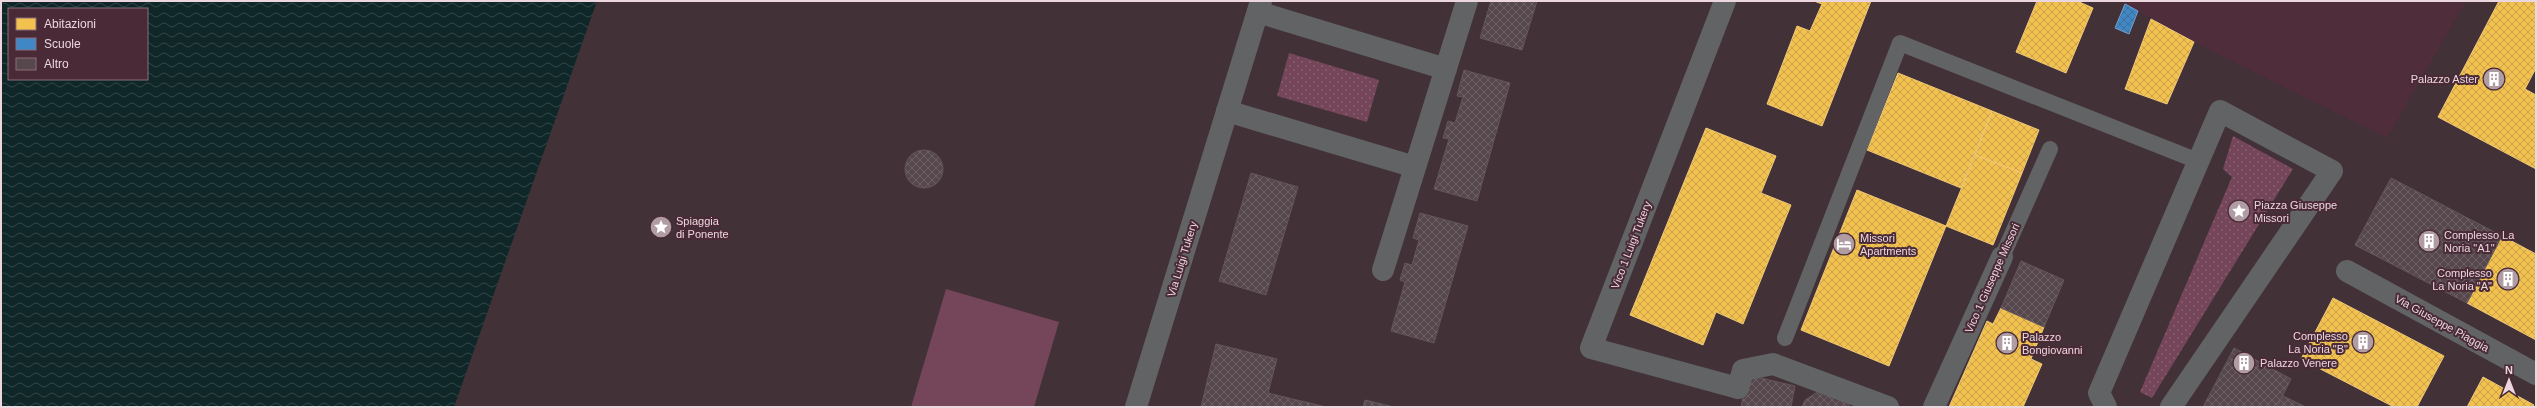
<svg xmlns="http://www.w3.org/2000/svg" width="2537" height="408" viewBox="0 0 2537 408" font-family="Helvetica,sans-serif">
<style>
.built{fill:#502d3a}
.grass{fill:url(#grass-dots)}
.pitch{fill:#754659}
.water{fill:url(#water-waves);fill-rule:evenodd}
.homes{fill:url(#homes-cross-hatch);stroke:#f0c879}
.schools{fill:url(#schools-cross-hatch);stroke:#73a0cc}
.building{fill:url(#building-cross-hatch);stroke:#65565b}
.lines{fill:none;stroke-linecap:round;stroke-linejoin:round}
.service{stroke:#626364;stroke-width:16}
.pedestrian{stroke:#626364;stroke-width:22}
.minor{stroke:#626364;stroke-width:22}
.tertiary{stroke:#626364;stroke-width:22}
.labels{text-anchor:middle;stroke-width:4;stroke-linejoin:round;paint-order:stroke}
.poi-label{font-size:11px;fill:#ecd7de;stroke:#492a36;text-anchor:start}
.street-label{font-size:11px;fill:#ecd7de;stroke:#492a36}
</style>
<defs>
<pattern id="grass-dots" width="8" height="8" patternUnits="userSpaceOnUse"><rect width="8" height="8" fill="#754659"/><path d="M2 2h.1M6 6h.1" fill="none" stroke="#896070" stroke-width="1.8" stroke-linecap="round"/></pattern>
<pattern id="water-waves" width="16" height="10" patternUnits="userSpaceOnUse"><rect width="16" height="10" fill="#0f2728"/><path d="M0 5q4-4 8 0t8 0" fill="none" stroke="#324647"/></pattern>
<pattern id="homes-cross-hatch" width="8" height="8" patternUnits="userSpaceOnUse"><rect width="8" height="8" fill="#f2c14e"/><path d="M0 0l8 8M0 8l8-8" fill="none" stroke="#c7a14b"/></pattern>
<pattern id="schools-cross-hatch" width="8" height="8" patternUnits="userSpaceOnUse"><rect width="8" height="8" fill="#3f88c5"/><path d="M0 0l8 8M0 8l8-8" fill="none" stroke="#426f98"/></pattern>
<pattern id="building-cross-hatch" width="8" height="8" patternUnits="userSpaceOnUse"><rect width="8" height="8" fill="#55474c"/><path d="M0 0l8 8M0 8l8-8" fill="none" stroke="#6e6165"/></pattern>
</defs>
<rect width="100%" height="100%" fill="#423137"/>
<!-- built -->
<path class="built" d="M2120,1H2466L2387,138L2194,42Z"/>
<!-- grass -->
<path class="grass" d="M1289,53L1379,80L1367,122L1277,96Z
M2233,136L2293,169L2152,398L2140,392L2232,177L2223,169Z"/>
<!-- pitch -->
<path class="pitch" d="M946,289L1059,322L1034,407H911Z"/>
<!-- water -->
<path class="water" d="M1,1H597L454,407H1ZM9,9H147V79H9Z"/>
<!-- homes -->
<path class="homes" d="M1814,1H1871L1822,126L1767,104L1797,26L1810,31L1822,4Z
M2037,1H2077L2093,8L2066,73L2016,52Z
M2499,1H2536V68L2525,89L2536,95V169L2438,117Z
M2151,19L2194,42L2167,104L2125,89Z
M1898,73L1992,111L1961,188L1867,150Z
M1992,111L2039,130L2022,173L1975,155Z
M1706,128L1776,156L1761,193L1791,205L1743,324L1716,312L1703,345L1630,315Z
M1975,155L2022,173L1993,245L1946,226Z
M1857,190L1946,226L1889,366L1801,330Z
M2502,236L2536,254V340L2467,303Z
M2333,298L2444,356L2417,407H2394L2301,359Z
M2001,308L2044,327L2031,359L2042,364L2023,407H1949L1987,321L1993,324Z
M2483,377L2534,405L2533,407H2467Z"/>
<!-- schools -->
<path class="schools" d="M2125,4L2138,11L2129,34L2115,28Z"/>
<!-- building -->
<path class="building" d="M1491,1H1537L1522,50L1480,38Z
M1464,70L1510,83L1477,201L1434,189L1449,139L1443,138L1448,121L1455,123L1463,97L1457,96Z
M905 169a19 19 0 1 1 38 0a19 19 0 1 1-38 0Z
M1251,173L1298,187L1266,295L1219,281Z
M2391,178L2502,236L2467,303L2355,245Z
M1420,213L1468,226L1434,343L1391,331L1405,282L1400,280L1405,263L1412,265L1419,240L1413,238Z
M2021,261L2064,280L2044,327L2001,308Z
M1216,344L1277,359L1268,393L1326,407H1201Z
M2234,348L2291,379L2277,407H2203Z
M1748,375L1795,386L1791,407H1741Z
M1819,391L1848,403L1850,407H1802L1805,400Z
M2283,396L2306,407H2277Z
M1365,400L1394,407H1363Z"/>
<g class="lines">
<!-- service -->
<path class="service" d="M2002,257L2050,149
M1785,338L1900,43L2198,161"/>
<!-- pedestrian -->
<path class="pedestrian" d="M1738,388L1743,370L1773,364L1888,407"/>
<!-- minor -->
<path class="minor" d="M1725,1L1591,348L1738,388
M1258,12L1446,69
M1227,111L1415,167
M1383,270L1467,1
M2347,271L2536,374
M1934,407L2002,257
M2106,407L2099,393L2220,111L2332,171L2171,407"/>
<!-- tertiary -->
<path class="tertiary" d="M1136,407L1261,1"/>
</g>
<!-- icons -->
<defs>
<g id="building-disc" transform="scale(1.15)"><circle r="9.5" fill="#b09da4" stroke="#492a36"/><path d="M-4-6H4V6H1V3H-1V6H-4ZM-2.5-4.3h1.7v1.8h-1.7ZM.8-4.3h1.7v1.8H.8ZM-2.5-1h1.7V.8h-1.7ZM.8-1h1.7V.8H.8Z" fill="#fff"/></g>
<g id="sight-disc" transform="scale(1.15)"><circle r="9.5" fill="#b09da4" stroke="#492a36"/><path d="M0-6L1.8-2.2L6-1.7L2.9 1.2L3.7 5.4L0 3.3L-3.7 5.4L-2.9 1.2L-6-1.7L-1.8-2.2Z" fill="#fff"/></g>
<g id="hotel-disc" transform="scale(1.15)"><circle r="9.5" fill="#b09da4" stroke="#492a36"/><path d="M-6-4.5h1.5V1H6V5H4.5V3h-9V5H-6ZM-4 0a1.8 1.8 0 1 1 3.6 0ZM.5 0V-2.5h3Q6-2.5 6 0Z" fill="#fff"/></g>
</defs>
<g fill-rule="evenodd">
<use href="#building-disc" x="2494" y="79"/>
<use href="#sight-disc" x="2239" y="211"/>
<use href="#sight-disc" x="661" y="227"/>
<use href="#building-disc" x="2429" y="241"/>
<use href="#hotel-disc" x="1844" y="244"/>
<use href="#building-disc" x="2508" y="279"/>
<use href="#building-disc" x="2363" y="342"/>
<use href="#building-disc" x="2007" y="343"/>
<use href="#building-disc" x="2244" y="363"/>
</g>
<g class="labels">
<!-- poi labels -->
<g class="poi-label">
<text x="2478" y="83" text-anchor="end">Palazzo Aster</text>
<text x="2254" y="209">Piazza Giuseppe<tspan x="2254" dy="13">Missori</tspan></text>
<text x="676" y="225">Spiaggia<tspan x="676" dy="13">di Ponente</tspan></text>
<text x="2444" y="239">Complesso La<tspan x="2444" dy="13">Noria "A1"</tspan></text>
<text x="1860" y="242">Missori<tspan x="1860" dy="13">Apartments</tspan></text>
<text x="2492" y="277" text-anchor="end">Complesso<tspan x="2492" dy="13">La Noria "A"</tspan></text>
<text x="2348" y="340" text-anchor="end">Complesso<tspan x="2348" dy="13">La Noria "B"</tspan></text>
<text x="2022" y="341">Palazzo<tspan x="2022" dy="13">Bongiovanni</tspan></text>
<text x="2260" y="367">Palazzo Venere</text>
</g>
<!-- street labels -->
<g class="street-label">
<text transform="translate(1631 245) rotate(-69)" y="4">Vico 1 Luigi Tukery</text>
<text transform="translate(1182 259) rotate(-73)" y="4">Via Luigi Tukery</text>
<text transform="translate(1992 278) rotate(-66)" y="4">Vico 1 Giuseppe Missori</text>
<text transform="translate(2442 323) rotate(29)" y="4">Via Giuseppe Piaggia</text>
</g>
</g>
<!-- border -->
<rect width="2537" height="408" fill="none" stroke="#ecd7de" stroke-width="4"/>
<!-- legend -->
<rect x="8" y="8" width="140" height="72" fill="#492a36" stroke="#8a6f79"/>
<rect x="16" y="18" width="20" height="12" fill="#f2c14e" stroke="#8a6f79"/>
<text x="44" y="28" font-size="12" fill="#ecd7de">Abitazioni</text>
<rect x="16" y="38" width="20" height="12" fill="#3f88c5" stroke="#8a6f79"/>
<text x="44" y="48" font-size="12" fill="#ecd7de">Scuole</text>
<rect x="16" y="58" width="20" height="12" fill="#55474c" stroke="#8a6f79"/>
<text x="44" y="68" font-size="12" fill="#ecd7de">Altro</text>
<!-- north arrow -->
<g transform="translate(2509 380)" stroke="#492a36" stroke-width="3" paint-order="stroke">
<path d="M0-3L7 15L0 10L-7 15Z" fill="#ecd7de"/>
<text y="-6" font-size="11" font-weight="bold" text-anchor="middle" fill="#ecd7de">N</text>
</g>
</svg>
